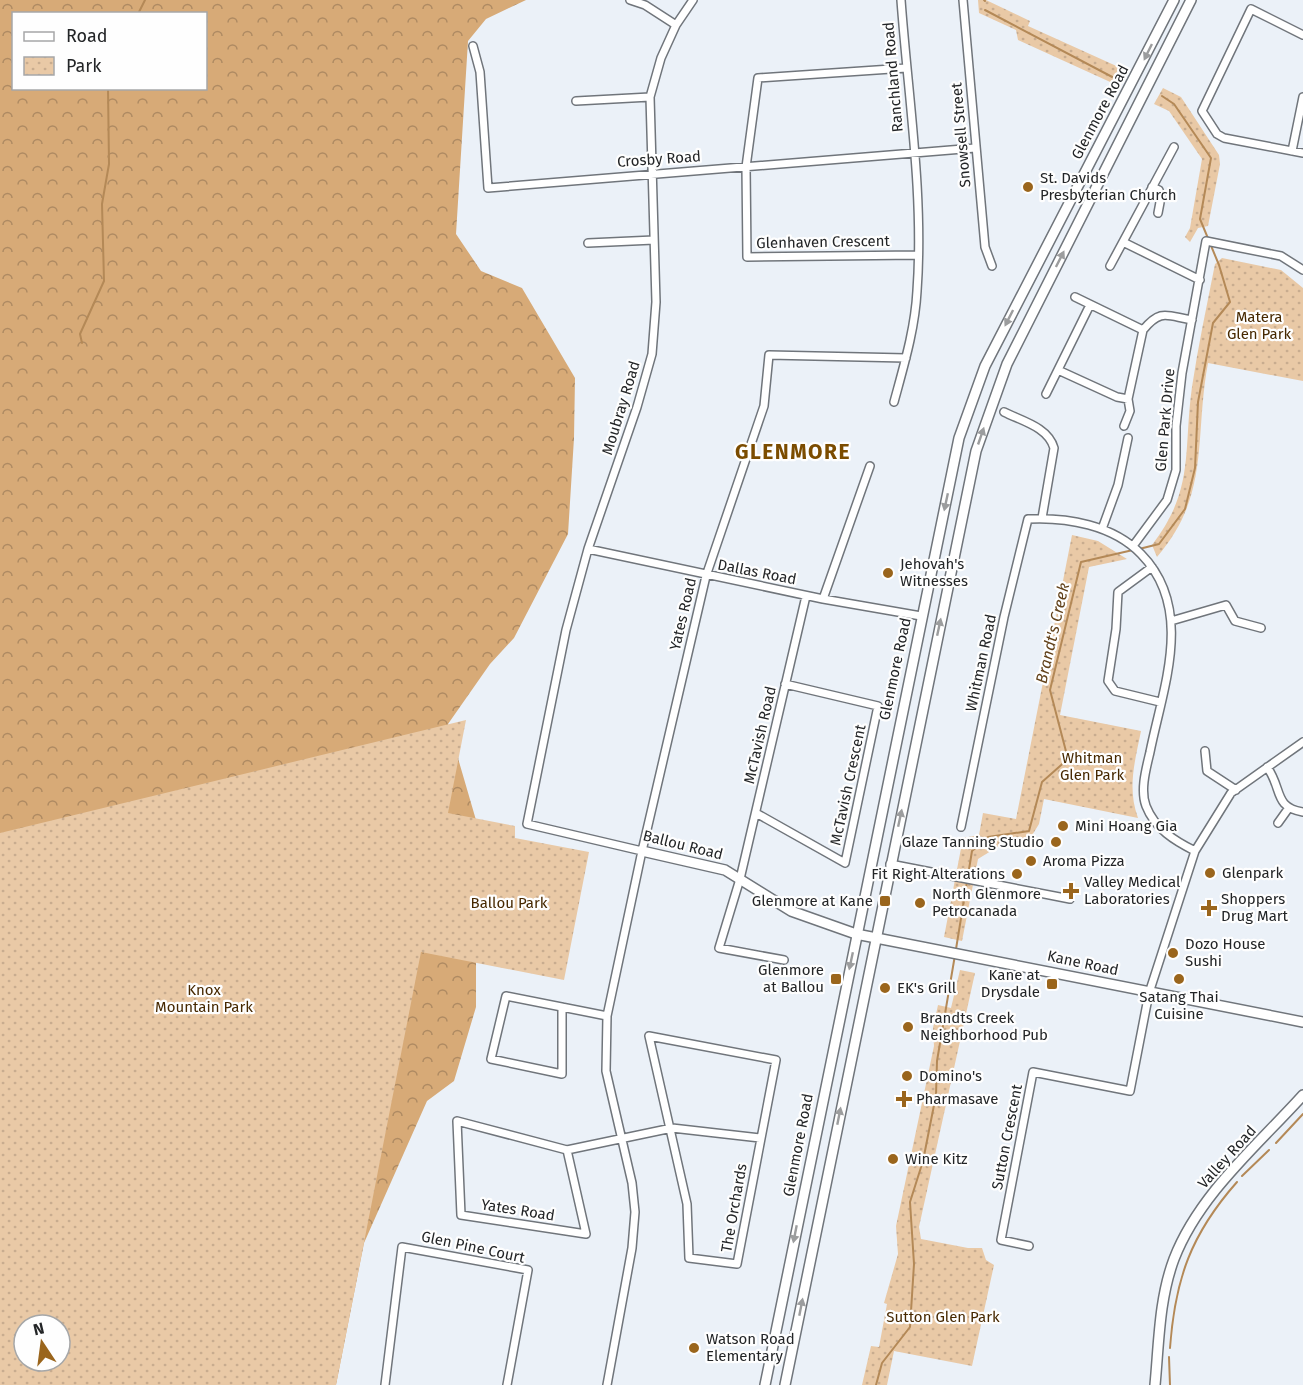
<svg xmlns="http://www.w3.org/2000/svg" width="1303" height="1385" viewBox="0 0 1303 1385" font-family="'Fira Sans',sans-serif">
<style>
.forest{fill:url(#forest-crowns);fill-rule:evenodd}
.park{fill:url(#park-dots);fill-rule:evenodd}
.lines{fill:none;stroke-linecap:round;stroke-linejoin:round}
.stream{stroke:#b48957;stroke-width:2}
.street-casing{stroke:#70757b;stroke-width:10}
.secondary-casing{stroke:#70757b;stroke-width:12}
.street{stroke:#fff;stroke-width:7}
.secondary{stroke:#fff;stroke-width:9}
.oneway{fill:#9c9d9e}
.poi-dot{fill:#9a651c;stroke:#fefefe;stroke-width:2}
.labels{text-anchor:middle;stroke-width:4.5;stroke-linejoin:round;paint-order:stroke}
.street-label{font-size:15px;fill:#232527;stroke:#fefefe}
.poi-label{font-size:15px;fill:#232527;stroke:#fefefe;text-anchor:start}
.park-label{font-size:15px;fill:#462800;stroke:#fefefe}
.water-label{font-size:16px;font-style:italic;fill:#61411a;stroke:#fefefe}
.district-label{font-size:21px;font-weight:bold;letter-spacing:1.5px;fill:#7b4c00;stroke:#fefefe}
</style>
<defs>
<pattern id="forest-crowns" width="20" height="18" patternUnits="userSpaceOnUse" patternTransform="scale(1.5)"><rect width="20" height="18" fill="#d7aa77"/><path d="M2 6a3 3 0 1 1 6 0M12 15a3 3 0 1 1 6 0" fill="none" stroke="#ae8a62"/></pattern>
<pattern id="park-dots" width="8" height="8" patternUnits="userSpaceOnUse" patternTransform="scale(1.5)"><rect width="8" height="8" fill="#e9c9a6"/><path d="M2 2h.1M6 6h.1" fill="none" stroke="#c8ac8f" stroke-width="1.8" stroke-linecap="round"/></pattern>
</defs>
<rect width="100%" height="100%" fill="#ebf1f8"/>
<!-- forest -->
<path class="forest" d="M0,0H526L486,19L468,41L456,234L481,271L522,288L575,378L574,438L568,534L514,638L490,664L448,724L476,820V1007L454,1081L427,1101L364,1243L336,1385H0ZM14,14H206V88H14ZM24,1325H60V1361H24Z"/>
<!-- park -->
<path class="park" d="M978,0H986L1030,21L1028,26L1123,69L1119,86L1018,40L1016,30L979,13Z
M1163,88L1181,97L1219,155L1220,164L1208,226L1198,228L1190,242L1185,237L1190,228L1202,159L1169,111L1154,104Z
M1222,258L1281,270L1303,288V381L1208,363C1194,438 1211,494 1157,557L1152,545C1195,489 1183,452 1192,387C1198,346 1207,305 1215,264Z
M1072,535L1098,541L1127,559L1089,567L1060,715L1141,731C1135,761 1127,788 1138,818L1044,799L1039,824L1031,837L1020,842L1007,841L978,859L962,941L944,937L963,838L979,835L983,813L1016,819Z
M466,720L448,813L515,826V838L589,852L564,980L421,952L336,1385H0V833ZM24,1325H60V1361H24Z
M960,970L975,973L919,1227L921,1239L968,1248H982L986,1260L994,1265L972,1366L894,1351L887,1385H862L871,1346L879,1347L887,1304L884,1303L898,1254L896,1226L934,1046L933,1028L938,1005L951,1008Z"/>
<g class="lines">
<!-- stream -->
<path class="stream" d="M984,0L985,1
M985,10L1118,80
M138,14L145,0
M82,343L80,334L104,281L102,204L109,164L108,88
M1139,549L1159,544L1185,509L1195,468L1198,402L1213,323L1230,302L1219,265L1200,219L1211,158L1174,104L1162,96
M956,949L972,851L988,837L1029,831L1042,782L1068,759L1050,690L1081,562L1133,550
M1276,1143L1303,1114
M1242,1176L1269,1150
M1170,1348C1175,1279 1191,1234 1237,1182
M1169,1357L1170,1385
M876,1385L882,1363L910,1327L914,1264L910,1202L923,1161L936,1095L937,1061L955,955"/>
<!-- street casing -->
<g class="street-casing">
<path id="street" d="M630,0L645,5L676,25
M963,0L985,247L992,266
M1303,35L1251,9L1202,111L1217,134L1224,138L1303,153
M473,46L480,72L488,188L975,148
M906,68L758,78L746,167L747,257L918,255
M576,101L650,97
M1292,151L1303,97
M1152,187L1159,190L1161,197L1158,213
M1123,242L1200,280
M588,243L654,240
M1110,266L1174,147
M1075,297L1143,330L1128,399
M1143,330C1161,308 1167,316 1192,320
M1058,370L1117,397L1128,399L1130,411L1124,426
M1046,394L1090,305
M894,402C904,365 915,329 917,291C924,195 908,96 901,0
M1004,412C1022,421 1048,427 1054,448L1042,518
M1102,529L1118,485L1128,438
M1133,546L1167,500L1176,470V426L1182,373L1206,241L1281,256L1303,270
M588,549L823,599L921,616
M1152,567L1118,592L1116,629L1108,681L1115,691L1160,702
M823,599L870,466
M1171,621L1226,605L1235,621L1261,628
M1205,751L1207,771L1236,790
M1267,767C1283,789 1273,807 1303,812
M756,813L845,863L878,706L785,684
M1278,823L1288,809
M961,827L1004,617L1028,519C1067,517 1113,525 1141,554C1195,609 1163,687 1150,752C1146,769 1140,790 1146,806C1155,829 1175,841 1195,851
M642,851L527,824L566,630L588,549L637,407L652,354L656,302L650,97L661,58L676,25L693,0
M890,864L1070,899
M784,960L719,948L740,879L806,596
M562,1007V1074L491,1059L506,996L607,1016
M649,1036L776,1060L737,1264L689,1258L687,1204Z
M567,1150L586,1234L461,1215L457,1121L567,1150L672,1128L760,1138
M1029,1246L1001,1240L1033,1072L1130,1091L1149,993L1195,851L1231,793L1303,742
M385,1385L402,1247L528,1270L507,1385
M607,1385L632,1248L635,1212L632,1183L606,1071L607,1016L642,851L706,576L764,406L769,355L906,358"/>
</g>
<!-- secondary casing -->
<g class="secondary-casing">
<path id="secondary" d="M642,851L725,870L791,911L856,934L1303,1022
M765,1385L959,438L985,366L1174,0
M785,1385L976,451L1007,364L1191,0
M1155,1385C1159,1343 1159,1299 1174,1259C1199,1194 1258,1145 1303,1095"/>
</g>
<!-- street -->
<use href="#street" class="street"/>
<!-- secondary -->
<use href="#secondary" class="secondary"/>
</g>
<!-- one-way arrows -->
<defs><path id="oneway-solid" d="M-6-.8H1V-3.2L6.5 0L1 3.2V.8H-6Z" transform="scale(1.5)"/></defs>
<g class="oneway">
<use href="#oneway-solid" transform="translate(1148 52) rotate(116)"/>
<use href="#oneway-solid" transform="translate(1060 259) rotate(-63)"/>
<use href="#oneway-solid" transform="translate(1009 318) rotate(117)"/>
<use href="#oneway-solid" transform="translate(981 436) rotate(-71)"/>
<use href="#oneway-solid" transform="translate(946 502) rotate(102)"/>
<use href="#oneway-solid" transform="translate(939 627) rotate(-78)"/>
<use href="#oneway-solid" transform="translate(900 818) rotate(-78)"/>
<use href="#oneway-solid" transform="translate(851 961) rotate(102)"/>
<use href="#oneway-solid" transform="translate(839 1116) rotate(-79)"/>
<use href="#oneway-solid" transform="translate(795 1234) rotate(101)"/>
<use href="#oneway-solid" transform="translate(801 1307) rotate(-79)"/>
</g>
<!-- markers -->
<g class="poi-dot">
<circle cx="1028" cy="187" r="6"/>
<circle cx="888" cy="573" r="6"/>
<circle cx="1063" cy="826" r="6"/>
<circle cx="1056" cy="842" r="6"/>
<circle cx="1031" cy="861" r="6"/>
<circle cx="1210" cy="873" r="6"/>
<circle cx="1017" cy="874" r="6"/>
<path d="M1068 882h6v6h6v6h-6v6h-6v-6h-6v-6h6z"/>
<rect x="879" y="895" width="12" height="12" rx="3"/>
<circle cx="920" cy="903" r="6"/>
<path d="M1206 899h6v6h6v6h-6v6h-6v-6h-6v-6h6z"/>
<circle cx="1173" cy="953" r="6"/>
<rect x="830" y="973" width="12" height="12" rx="3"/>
<circle cx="1179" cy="979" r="6"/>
<rect x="1046" y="978" width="12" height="12" rx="3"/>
<circle cx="885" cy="988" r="6"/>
<circle cx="908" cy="1027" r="6"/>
<circle cx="907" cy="1076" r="6"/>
<path d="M901 1090h6v6h6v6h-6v6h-6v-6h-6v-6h6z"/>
<circle cx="893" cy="1159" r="6"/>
<circle cx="694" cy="1348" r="6"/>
</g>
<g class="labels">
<!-- street labels -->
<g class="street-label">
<text transform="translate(893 77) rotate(-95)" y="5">Ranchland Road</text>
<text transform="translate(1100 112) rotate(-62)" y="5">Glenmore Road</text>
<text transform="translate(961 135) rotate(-95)" y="5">Snowsell Street</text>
<text transform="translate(659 159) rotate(-4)" y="5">Crosby Road</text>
<text transform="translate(823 242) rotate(-1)" y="5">Glenhaven Crescent</text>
<text transform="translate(621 408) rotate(-73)" y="5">Moubray Road</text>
<text transform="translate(1165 420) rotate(-85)" y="5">Glen Park Drive</text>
<text transform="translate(757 572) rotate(11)" y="5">Dallas Road</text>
<text transform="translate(683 614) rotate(-77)" y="5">Yates Road</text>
<text transform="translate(981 663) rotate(-78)" y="5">Whitman Road</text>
<text transform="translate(895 669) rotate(-78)" y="5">Glenmore Road</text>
<text transform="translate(760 735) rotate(-77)" y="5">McTavish Road</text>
<text transform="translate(848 785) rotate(-78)" y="5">McTavish Crescent</text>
<text transform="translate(683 845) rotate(14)" y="5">Ballou Road</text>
<text transform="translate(1083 963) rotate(12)" y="5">Kane Road</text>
<text transform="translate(1007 1137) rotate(-79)" y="5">Sutton Crescent</text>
<text transform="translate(798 1145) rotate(-79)" y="5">Glenmore Road</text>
<text transform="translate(1227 1157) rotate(-48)" y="5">Valley Road</text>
<text transform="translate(734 1208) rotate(-80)" y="5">The Orchards</text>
<text transform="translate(518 1210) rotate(9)" y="5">Yates Road</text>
<text transform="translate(473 1247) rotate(12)" y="5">Glen Pine Court</text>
</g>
<!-- poi labels -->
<g class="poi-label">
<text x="1040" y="183">St. Davids<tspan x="1040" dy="17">Presbyterian Church</tspan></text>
<text x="900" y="569">Jehovah's<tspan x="900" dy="17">Witnesses</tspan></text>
<text x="1075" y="831">Mini Hoang Gia</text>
<text x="1044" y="847" text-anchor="end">Glaze Tanning Studio</text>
<text x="1043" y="866">Aroma Pizza</text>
<text x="1222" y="878">Glenpark</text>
<text x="1005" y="879" text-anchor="end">Fit Right Alterations</text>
<text x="1084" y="887">Valley Medical<tspan x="1084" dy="17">Laboratories</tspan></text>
<text x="932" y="899">North Glenmore<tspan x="932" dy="17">Petrocanada</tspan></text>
<text x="1221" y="904">Shoppers<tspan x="1221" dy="17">Drug Mart</tspan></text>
<text x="873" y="906" text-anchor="end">Glenmore at Kane</text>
<text x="1185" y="949">Dozo House<tspan x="1185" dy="17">Sushi</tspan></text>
<text x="824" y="975" text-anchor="end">Glenmore<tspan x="824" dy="17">at Ballou</tspan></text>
<text x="1040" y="980" text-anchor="end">Kane at<tspan x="1040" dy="17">Drysdale</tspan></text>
<text x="897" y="993">EK's Grill</text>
<text x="1179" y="1002" text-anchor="middle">Satang Thai<tspan x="1179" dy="17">Cuisine</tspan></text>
<text x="920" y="1023">Brandts Creek<tspan x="920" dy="17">Neighborhood Pub</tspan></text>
<text x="919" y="1081">Domino's</text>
<text x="916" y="1104">Pharmasave</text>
<text x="905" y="1164">Wine Kitz</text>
<text x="706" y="1344">Watson Road<tspan x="706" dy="17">Elementary</tspan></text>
</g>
<!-- park labels -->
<g class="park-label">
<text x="1259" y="322">Matera<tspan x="1259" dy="17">Glen Park</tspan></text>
<text x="1092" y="763">Whitman<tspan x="1092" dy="17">Glen Park</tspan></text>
<text x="509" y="908">Ballou Park</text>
<text x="204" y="995">Knox<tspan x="204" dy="17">Mountain Park</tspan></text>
<text x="943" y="1322">Sutton Glen Park</text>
</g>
<!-- water labels -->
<g class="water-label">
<text transform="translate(1052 633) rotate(-77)" y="6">Brandt's Creek</text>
</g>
<!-- district labels -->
<g class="district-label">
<text x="793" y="459">GLENMORE</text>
</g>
</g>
<!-- legend -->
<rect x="12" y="12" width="195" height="78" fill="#fefefe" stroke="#a6a7a8" stroke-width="1.5"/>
<rect x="24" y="32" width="30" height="9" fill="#ffffff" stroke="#a6a7a8" stroke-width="1.5"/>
<text x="66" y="42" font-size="18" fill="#232527">Road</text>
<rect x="24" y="57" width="30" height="18" fill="url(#park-dots)" stroke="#a6a7a8" stroke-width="1.5"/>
<text x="66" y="72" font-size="18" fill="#232527">Park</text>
<!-- north arrow -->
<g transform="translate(42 1343) rotate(347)"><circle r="28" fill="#fefefe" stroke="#a6a7a8" stroke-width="1.5"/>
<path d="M0-4.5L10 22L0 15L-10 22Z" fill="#9a651c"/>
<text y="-9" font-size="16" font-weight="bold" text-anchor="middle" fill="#232527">N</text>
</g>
</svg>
